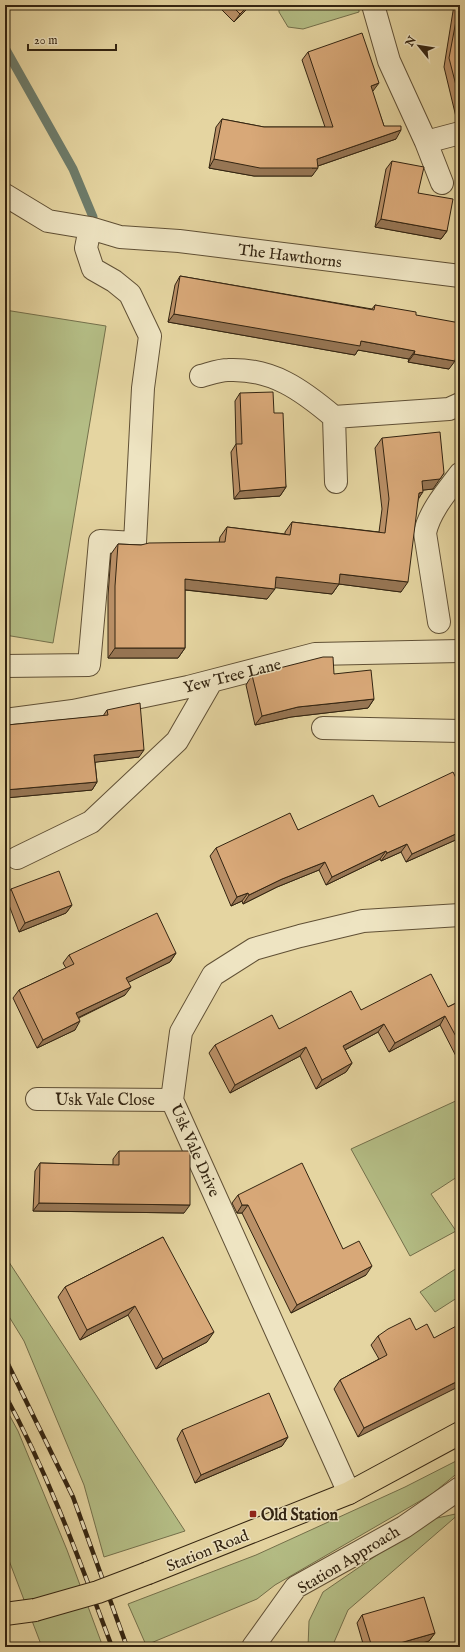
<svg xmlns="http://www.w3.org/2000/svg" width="465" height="1652" viewBox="0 0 465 1652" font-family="'IM FELL English',serif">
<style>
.green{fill:#b4bd85;stroke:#74704b}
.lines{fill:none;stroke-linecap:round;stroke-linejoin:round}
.stream{stroke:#6e7d6c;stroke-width:9}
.minor-casing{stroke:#605035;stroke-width:24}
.major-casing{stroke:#332411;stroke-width:24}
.minor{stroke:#eee4c2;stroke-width:22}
.major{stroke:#e5d5a1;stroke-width:22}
.rail-casing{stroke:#332411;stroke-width:4.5}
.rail{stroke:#eee4c2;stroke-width:3;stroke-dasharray:9;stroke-linecap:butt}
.major-bridge-casing{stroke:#332411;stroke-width:24;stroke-linecap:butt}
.major-bridge{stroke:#e5d5a1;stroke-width:22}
.wall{fill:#ba9067;stroke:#332411}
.shaded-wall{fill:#977654;stroke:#332411}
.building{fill:#d8a878;stroke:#332411}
.poi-dot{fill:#8f2418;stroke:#eee4c2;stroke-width:1.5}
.labels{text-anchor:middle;stroke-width:3;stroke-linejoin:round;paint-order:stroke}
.street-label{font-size:16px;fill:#332411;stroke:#eee4c2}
.poi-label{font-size:16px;font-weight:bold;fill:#332411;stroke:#eee4c2;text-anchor:start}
</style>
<rect width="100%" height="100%" fill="#e5d5a1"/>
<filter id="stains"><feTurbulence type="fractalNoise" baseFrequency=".005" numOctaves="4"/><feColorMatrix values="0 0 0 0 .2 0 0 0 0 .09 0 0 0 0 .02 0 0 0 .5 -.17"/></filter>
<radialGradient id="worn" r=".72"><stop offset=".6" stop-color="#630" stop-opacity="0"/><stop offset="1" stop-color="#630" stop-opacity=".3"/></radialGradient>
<!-- green -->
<path class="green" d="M279,5H359V12L303,29L288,27L279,12Z
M5,310L106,326L53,643L5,635Z
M460,1099V1175L431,1194L456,1231L410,1256L351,1149Z
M5,1256L185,1531L104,1557L84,1485L24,1341L5,1310Z
M460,1266V1296L435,1312L420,1292Z
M5,1407L18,1431L67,1550L103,1647H42L5,1550Z
M460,1459V1471L432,1494L275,1585L257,1599L146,1645L128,1604L256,1555L405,1487Z
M460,1513L348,1610L332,1647H308L309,1621L323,1592L428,1520Z"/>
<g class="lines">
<!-- stream -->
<path class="stream" d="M5,48L73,169L93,217"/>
<!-- minor casing -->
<g class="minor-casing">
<path id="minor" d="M373,5L389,61L426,142L442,183
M426,142L460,133
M5,195L48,221L90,228
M201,376C209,374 219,370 228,370C272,368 302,390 334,417L449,409L460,404
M334,417L336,482
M439,622L425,533C429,512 447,491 460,474
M5,666L89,665L100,541L135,543L143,388L150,336L130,294L114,281L93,269L86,248L90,228L120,237L179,241L460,276
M5,720L73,711L188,687L315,654L460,651
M323,728L460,731
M17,858L91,822L177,741L211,682
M37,1099L172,1100
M349,1493L172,1100L181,1032L213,975L254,949L300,936L363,921L460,915
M253,1647L296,1587L404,1527L460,1488"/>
</g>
<!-- major casing -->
<g class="major-casing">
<path id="major" d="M148,1573L349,1493L460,1433
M5,1614L35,1610"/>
</g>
<!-- minor -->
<use href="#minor" class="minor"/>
<!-- major -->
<use href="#major" class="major"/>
<!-- rail casing -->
<g class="rail-casing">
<path id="rail" d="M5,1358L73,1497L127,1647
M5,1395C49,1475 80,1562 112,1647"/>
</g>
<!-- rail -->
<use href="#rail" class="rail"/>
<!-- major-bridge casing -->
<g class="major-bridge-casing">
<path id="major-bridge" d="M35,1610L98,1592L148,1573"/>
</g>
<!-- major-bridge -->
<use href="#major-bridge" class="major-bridge"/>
</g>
<!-- wall -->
<path class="wall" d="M217,5H251L234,22Z
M454,5H460V116L456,117L444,67Z
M308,52L373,91L372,92L384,126L396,139L318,166L312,176H254L209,168L216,127L222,119L264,127H325L302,60Z
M392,161L447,231L441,239L375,227L386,169Z
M180,276L372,309L375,305L416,315L449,369L408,362L409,359L358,350L355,355L168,322L175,285Z
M240,393L274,413L286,487L280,496L234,499L231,452L236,444L235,401Z
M382,438L433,489L423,490L418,500L401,592L339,584L332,594L275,587L267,599L185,590V648L178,658H108V596L111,554L118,544L141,545L219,543L220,537L227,527L285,534V532L292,522L379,532L382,509L375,448Z
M334,674L374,699L368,708L291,717L255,725L246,685L252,675Z
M107,710L139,757L95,762L97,782L92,790L5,798V728L7,725L103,716Z
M460,786V838L406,862L401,852L381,861L380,859L326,885L319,870L277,887L243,904L242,901L231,906L210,856L216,848L298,830L379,807Z
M11,889L72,905L66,913L19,932L6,897Z
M176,953L170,962L128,982L125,995L79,1018L75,1030L37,1048L13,998L19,990L66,968L63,963L69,955Z
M460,1001V1064L440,1025L389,1052L378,1032L345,1050L352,1063L346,1072L316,1089L300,1056L230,1093L209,1053L215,1045L279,1029L361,1010L448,1007Z
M119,1151L184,1213L33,1211L35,1171L40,1163L113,1165V1159Z
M238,1195L343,1249L366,1275L291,1313L242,1213H237L232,1203Z
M163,1237L207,1342L156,1369L128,1315L80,1340L58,1297L65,1287Z
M416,1330L434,1338L358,1437L334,1389L340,1380L379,1359L371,1345L378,1336Z
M182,1430L288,1437L282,1446L195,1483L177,1439Z
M362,1615L435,1633L429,1641L409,1647H364L357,1623Z"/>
<!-- shaded-wall -->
<path class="shaded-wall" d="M249,5H251L234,22L240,14Z
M379,83L373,91L365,94L371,86Z
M460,111V116L456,117Z
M401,130L396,139L312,168H318L312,176H254L209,168L214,159H317Z
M381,219L447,231L441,239L375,227Z
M174,314L361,341L415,351L409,359L358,350L355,355L168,322Z
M414,354L455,361L449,369L408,362Z
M444,473L433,489L415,491L422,481Z
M286,487L280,496L234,499L240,491Z
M423,492L416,502L419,493Z
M340,574L408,582L401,592L339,584L332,594L269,587L276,577Z
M185,579L275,589L267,599L178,589Z
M115,648H185L178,658H108Z
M374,699L368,708L291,717L255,725L262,716L298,707Z
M144,750L139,757L89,763L94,755Z
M97,782L92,790L5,798V790Z
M460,832V838L406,862L412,854Z
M407,844L401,852L381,861L387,853Z
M386,851L380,859L326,885L332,877Z
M325,862L319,870L277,887L243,904L249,895L282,879Z
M248,893L242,901L231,906L237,897Z
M72,905L66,913L19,932L25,923Z
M176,953L170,962L121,986L126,978Z
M131,987L125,995L71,1021L76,1013Z
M445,1016L440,1025L389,1052L395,1043Z
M80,1021L75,1030L37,1048L43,1040Z
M384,1024L378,1032L337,1054L343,1046Z
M306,1047L300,1056L230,1093L235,1085Z
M352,1063L346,1072L316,1089L322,1080Z
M39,1203L190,1205L184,1213L33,1211Z
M242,1205H248L242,1213H237Z
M372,1266L366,1275L291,1313L297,1305Z
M135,1306L128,1315L80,1340L87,1330Z
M214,1332L207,1342L156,1369L163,1359Z
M460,1380V1386L358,1437L364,1428Z
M288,1437L282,1446L195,1483L201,1475Z
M435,1633L429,1641L409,1647H386Z"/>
<!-- building -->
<path class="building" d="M231,5H249L240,14Z
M459,5H460V101L449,58Z
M362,33L379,83L371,86L384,126H401V130L317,159L318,168H260L214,159L222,119L264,127H333L308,52Z
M392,161L424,167L418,193L453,199L447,231L381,219Z
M180,276L374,310L375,305L416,312V315L460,323V334L455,361L414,354L415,351L361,341L360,346L174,314Z
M273,392L274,413H283L286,487L240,491L236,444H242L240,393Z
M440,432L444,473L440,479L422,481L423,492L419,493L408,582L340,574L339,584L276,577L275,589L185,579V648H115V586L118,544L141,545L149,543L225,542L227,527L290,535L292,522L385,533L389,499L382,438Z
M323,657H333L334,674L371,670L374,699L298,707L262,716L252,675Z
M140,703L144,750L94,755L97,782L5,790V741H9L7,725L108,715L107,710Z
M453,772L460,786V832L412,854L407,844L387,853L386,851L332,877L325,862L282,879L249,895L248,893L237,897L216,848L290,813L298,830L373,795L379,807Z
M59,871L72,905L25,923L11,889Z
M157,913L176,953L126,978L131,987L76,1013L80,1021L43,1040L19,990L74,964L69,955Z
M431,974L448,1007L460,1001V1044L445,1016L395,1043L384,1024L343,1046L352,1063L322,1080L306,1047L235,1085L215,1045L272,1015L279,1029L351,991L361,1010Z
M119,1151H190V1205L39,1203L40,1163L119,1165Z
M302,1163L343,1249L359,1241L372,1266L297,1305L248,1205H242L238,1195Z
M163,1237L214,1332L163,1359L135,1306L87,1330L65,1287Z
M410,1318L416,1330L427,1324L434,1338L460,1324V1380L364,1428L340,1380L387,1355L378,1336L388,1329Z
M269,1393L288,1437L201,1475L182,1430Z
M424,1597L435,1633L386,1647H372L362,1615Z"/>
<!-- markers -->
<rect class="poi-dot" x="249" y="1510" width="8" height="8" rx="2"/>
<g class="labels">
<!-- street labels -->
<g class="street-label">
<text transform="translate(290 255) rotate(7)" y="6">The Hawthorns</text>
<text transform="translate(232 675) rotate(-14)" y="6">Yew Tree Lane</text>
<text x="105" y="1105">Usk Vale Close</text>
<text transform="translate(196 1150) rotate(66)" y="6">Usk Vale Drive</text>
<text transform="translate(207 1550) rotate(-22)" y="6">Station Road</text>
<text transform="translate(348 1559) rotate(-31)" y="6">Station Approach</text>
</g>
<!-- poi labels -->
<g class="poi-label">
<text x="261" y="1520">Old Station</text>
</g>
</g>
<!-- margin -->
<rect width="465" height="1652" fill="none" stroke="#e5d5a1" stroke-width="20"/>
<rect x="6" y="6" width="453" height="1640" fill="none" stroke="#332411" stroke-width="2"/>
<rect x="10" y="10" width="445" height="1632" fill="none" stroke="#332411"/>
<!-- north arrow -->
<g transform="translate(419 46) rotate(300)" stroke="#eee4c2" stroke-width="3" paint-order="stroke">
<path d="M0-3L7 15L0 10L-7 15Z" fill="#332411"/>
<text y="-6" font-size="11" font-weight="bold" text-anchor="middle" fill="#332411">N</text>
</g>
<!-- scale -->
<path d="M28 44v6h88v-6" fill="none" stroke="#332411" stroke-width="2"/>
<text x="34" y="44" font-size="12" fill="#332411" stroke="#eee4c2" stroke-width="3" paint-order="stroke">20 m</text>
<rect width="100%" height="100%" filter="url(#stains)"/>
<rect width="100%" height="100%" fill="url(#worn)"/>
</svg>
